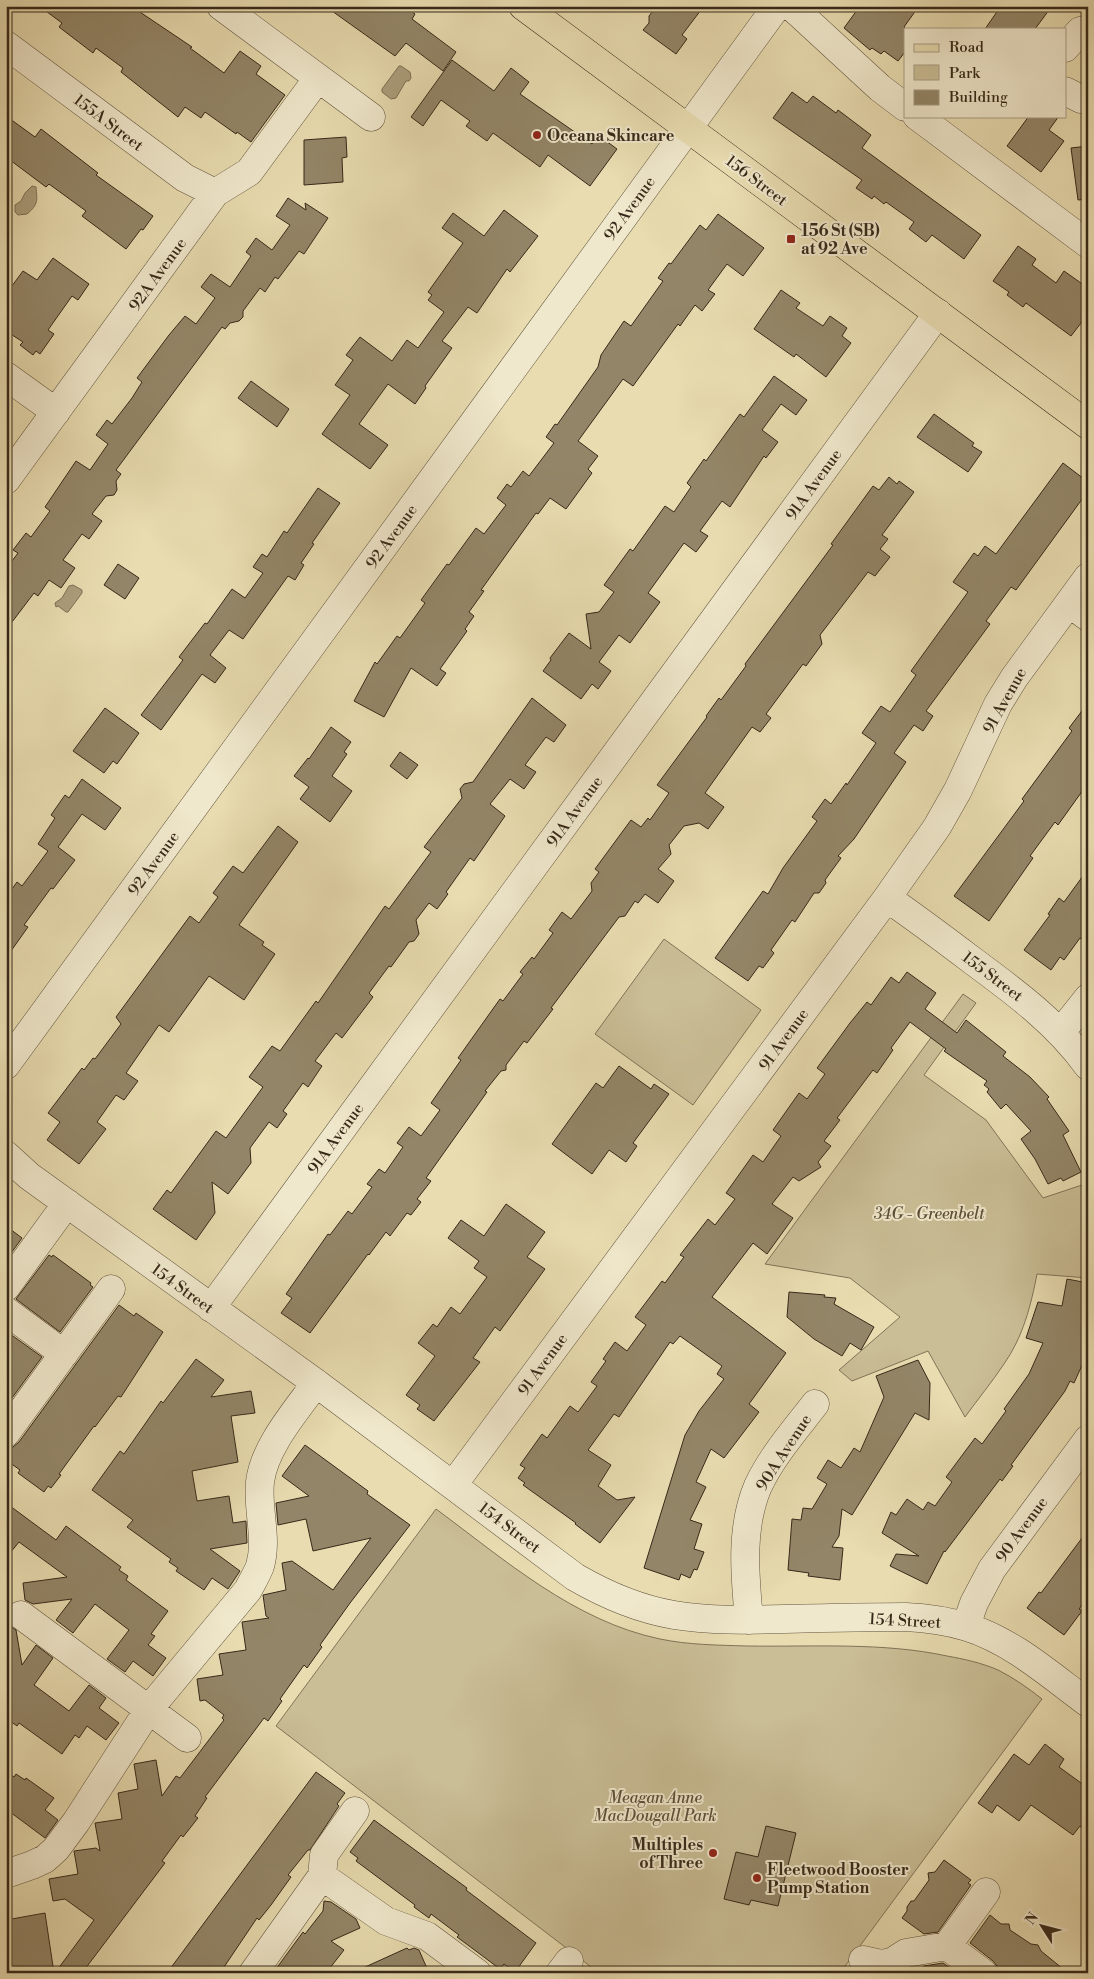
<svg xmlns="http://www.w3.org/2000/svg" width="1094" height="1979" viewBox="0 0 1094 1979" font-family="'Libre Bodoni',serif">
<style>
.green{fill:#cabe96;stroke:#807458}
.water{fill:#ac9f7d;stroke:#7d7055}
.building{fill:#938668;stroke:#372919}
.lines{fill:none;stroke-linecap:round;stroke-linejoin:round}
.minor-casing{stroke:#63563f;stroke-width:29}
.major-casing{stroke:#372919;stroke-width:29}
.minor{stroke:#f0e8cc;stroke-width:28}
.major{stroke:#e8dcb0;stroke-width:28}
.poi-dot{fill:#8f2418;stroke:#f0e8cc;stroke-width:2}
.labels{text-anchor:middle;stroke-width:4;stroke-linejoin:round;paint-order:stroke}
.street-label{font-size:16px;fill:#372919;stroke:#f0e8cc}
.poi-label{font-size:16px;font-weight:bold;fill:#372919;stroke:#f0e8cc;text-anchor:start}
.park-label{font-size:16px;font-style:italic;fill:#5c4e38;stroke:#f0e8cc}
</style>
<rect width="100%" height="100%" fill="#e8dcb0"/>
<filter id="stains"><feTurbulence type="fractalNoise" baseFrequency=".004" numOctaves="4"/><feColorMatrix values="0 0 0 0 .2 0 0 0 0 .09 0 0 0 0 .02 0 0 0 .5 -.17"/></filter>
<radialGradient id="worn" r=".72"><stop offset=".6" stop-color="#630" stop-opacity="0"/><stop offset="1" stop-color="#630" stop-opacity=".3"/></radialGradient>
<!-- green -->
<path class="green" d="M664,939L761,1010L693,1105L595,1034Z
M963,994L976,1003L924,1075L986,1120L1043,1198L1088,1183V1278L1037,1274C1031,1305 1023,1337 1004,1364C992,1382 978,1399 965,1417L928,1351L852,1381L839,1370L900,1317L850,1278L765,1264Z
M436,1509C505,1560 574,1621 660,1639C689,1645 717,1645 747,1646C813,1647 882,1642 947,1656C964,1659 982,1663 998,1670C1014,1678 1028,1688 1042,1699L840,1973H599L276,1726Z"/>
<!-- water -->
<path class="water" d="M399,66H401L410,72L411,78L409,81H406L396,98L391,99L382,92V89Z
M32,186L36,187C37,200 39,204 27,214L18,215L15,212V205L21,201L25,193Z
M73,585L82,590V593L68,612H66L58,606L56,607L55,603L62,598L69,586Z"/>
<!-- building -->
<path class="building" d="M39,6H131L192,47L190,48L224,73L240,51L261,66L256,74L285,95L251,142L237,132L236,134L205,112L201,118L185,107L178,117L121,72L123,68L96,48L93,53L59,27L62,23Z
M325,6H404L415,14L412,19L456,52L443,71L406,43L395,56Z
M661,6H704L682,35L687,39L676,54L643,30L649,23V16L652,12L658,11Z
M860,6H919L904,27L905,28V52L898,61L884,51L881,54L872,48L870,50L844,28Z
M1001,6H1052L1035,29H985Z
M452,60L494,91L511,68L529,82L520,94L592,144L598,135L617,149L590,186L548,155L540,167L493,133L487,141L466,126L470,121L441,100L423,126L411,117Z
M792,92L807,103L813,96L836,113L838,110L871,135L862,148L981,235L964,259L932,235L926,242L909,229L914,222L886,202L884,204L874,196L872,199L856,188L862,180L773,118Z
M6,116L35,137L41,129L98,173L96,175L153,216L143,230L141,229L126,249L82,216L86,211L49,184L46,187L6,157Z
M1029,116H1059L1049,130L1064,141L1041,172L1007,146Z
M346,137L347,157L342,158L343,182L304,185V140Z
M1088,146V199L1078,200L1071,148Z
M288,198L306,210L305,203L328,218L304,254L299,251L278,279L275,277L265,292L260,288L243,311V317L239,321L230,323L225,329L222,327L116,470L121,474L116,481L117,490L114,495L106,496L92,514L102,521L89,539L82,534L63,560L75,568L61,588L49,580L38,596L34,593L6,630V569L18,553L13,550L26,533L31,537L50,511L45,507L76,461L90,470L108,444L96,435L107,420L112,424L132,398L142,382L137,378L169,335L185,316L196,324L215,298L201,287L211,274L230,287L251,256L246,252L256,238L272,250L290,225L276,216Z
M504,210L538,236L510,272L507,269L477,313L468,307L442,341L452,348L425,386L426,388L415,404L388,384L359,424L388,445L370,469L322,434L350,395L335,385L353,360L346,355L360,337L392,361L407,340L418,348L444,312L428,300L432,295L428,292L463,243L442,228L453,213L484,236Z
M718,214L764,248L743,276L727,264L708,290L715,294L702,311L695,305L680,326L678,324L633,386L623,379L578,441L598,456L588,469L592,473L566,509L550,498L538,514L536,513L481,590L484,591L469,612L474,616L465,629L467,631L440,669L446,673L437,686L411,668L384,717L354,701L375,662L377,664L397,636L400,638L425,603L421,600L447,564L449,565L476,528L484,534L506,505L497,498L507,484L511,487L523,471L529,476L554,443L546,437L555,424L557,425L598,367L601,355L624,321L631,326L663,281L658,278L669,263L671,264L700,225L706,230Z
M1018,246L1036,259L1032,265L1056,283L1064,271L1088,288V314L1071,336L1026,303L1023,307L1007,295L1009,292L993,281Z
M53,258L89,284L78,300L72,296L48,330L54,334L40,354L36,351L33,355L20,345L23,342L6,331V294L23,271L37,280Z
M781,290L800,303L796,308L823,326L830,316L847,328L842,336L851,343L826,377L796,354L794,357L754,329Z
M774,376L807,400L796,415L781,404L762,430L778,442L766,458L764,456L730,507L722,501L700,531L708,536L696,552L684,543L648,593L660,602L630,643L619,635L599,662L611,671L598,689L592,684L581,699L543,671L551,660L550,658L569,633L591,649L586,614L599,612L614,592L604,585L630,549L633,551L665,506L674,512L691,487L687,483L704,459L706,461L740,414L744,417Z
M251,381L289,409L277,427L238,398Z
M934,414L974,443L972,446L982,452L968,472L917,437Z
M1063,463L1088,482V491L1016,590L1011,587L986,621L990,624L926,711L933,716L923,731L914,725L894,753L906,762L854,839L838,856L841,858L825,880L826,883L819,893H814L795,922L792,920L771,950L774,953L763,968L759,966L748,981L715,958L763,891L768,894L783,868L817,821L812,817L825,799L831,804L846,783L847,785L876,743L862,733L881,706L890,712L916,675L911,671L968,592L953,582L974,553L978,556L985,546L996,554Z
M889,477L897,484L899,481L914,492L882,535L888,539L880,549L890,557L875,576L868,572L820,635L822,644L806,666L803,664L766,714L771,718L760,732L752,727L705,793L724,807L708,829L699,823L684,826L669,845L671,854L658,869L674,881L658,903L645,894L638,903L635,901L625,916L619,917L551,1008L553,1009L527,1043L524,1041L506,1065V1070L501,1071L485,1091L487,1092L426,1178L431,1181L417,1199L421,1202L411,1215L407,1213L390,1236L386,1232L369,1255L368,1254L310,1333L281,1313L292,1298L286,1294L328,1234L330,1235L348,1211L352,1214L372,1187L367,1184L379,1169L385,1173L403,1147L397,1143L409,1127L421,1136L440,1110L431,1103L461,1060L458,1058L500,999L503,1001L523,974L520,972L532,957L534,959L553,933L549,930L562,912L571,919L592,891L591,883L599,872L595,869L631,820L641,827L648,818L650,820L669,793L657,785L707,717L706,716L719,698L721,700L746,666L745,664L833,545L831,544L873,486L879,490Z
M318,488L340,503L312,543L314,544L301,563L304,565L295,580L288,576L243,639L229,630L210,655L226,668L215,683L202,674L161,730L141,715L183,660L179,657L205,623L207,624L232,589L245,598L263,573L253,567L262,554L267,557L284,531L287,533Z
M118,564L139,578L125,599L104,585Z
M532,698L566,725L554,742L546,737L525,765L536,772L524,789L510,779L490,804L505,816L474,861L470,858L446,892L448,894L437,909L429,903L416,920L419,934L414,941L409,942L391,967L389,966L369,993L373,997L342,1038L336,1033L315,1061L322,1066L308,1087L303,1083L283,1111L287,1114L277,1128L269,1122L250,1148L251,1163L228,1194L212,1182L215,1213L196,1240L153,1209L167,1190L171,1193L216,1131L226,1138L263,1087L249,1077L272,1046L280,1051L316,1001L318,1003L385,906L389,909L431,852L424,847L462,798L460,789L464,784L473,782Z
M1088,703V783L1058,825L1055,822L1030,856L1033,858L989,921L954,896L1024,801L1022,799L1072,731L1069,728Z
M105,708L139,733L117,764L113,761L104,773L73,751Z
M331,727L351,742L344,752L347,754L332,776L352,791L330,822L300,799L309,787L294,776L308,758L309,759Z
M400,752L418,765L407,779L390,766Z
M82,779L121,808L105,830L82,814L58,847L75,860L53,889L51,888L24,925L28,927L6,958V897L17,882L22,886L48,851L38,844L55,818L51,815L65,795L69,798Z
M278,826L298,842L239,925L264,942L262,945L275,954L244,1000L209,976L169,1032L159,1025L126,1073L138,1081L124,1100L116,1095L97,1122L106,1129L79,1164L47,1140L60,1122L48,1113L82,1068L84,1070L93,1058L95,1059L121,1024L116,1017L190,916L199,923L218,897L213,893L233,866L243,873Z
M1088,869V943L1080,938L1064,960L1060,957L1051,970L1024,950L1050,915L1048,914L1059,898L1064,902Z
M907,972L936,993L925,1009L957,1033L966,1020L1006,1052L1003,1056L1030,1077L1049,1097L1047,1099L1069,1131L1063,1135L1081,1172L1063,1181L1061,1178L1048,1184L1035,1159L1021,1139L1031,1131L1006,1104L1001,1109L987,1092L989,1089L984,1085L987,1081L944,1051L946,1049L910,1022L891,1048L893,1050L877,1073L873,1070L837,1118L840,1120L824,1141L831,1146L818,1162L821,1167L799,1181L793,1177L772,1204L793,1218L767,1254L753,1243L712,1297L786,1353L749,1404L759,1412L724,1458L711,1449L696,1482L706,1487L690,1520L702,1524L694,1549L704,1552L697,1570L694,1569L690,1578L681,1574L679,1580L644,1568L685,1435L699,1411L724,1379L717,1374L722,1366L680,1336L673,1344L670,1342L619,1417L614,1414L588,1450L611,1465L598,1486L617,1500L635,1497L600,1543L575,1524L576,1523L523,1485L525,1483L518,1478L525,1468L520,1465L542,1434L547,1438L570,1406L578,1412L597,1386L591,1382L606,1361L603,1359L615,1342L627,1351L646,1325L635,1317L662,1281L665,1283L684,1257L680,1255L708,1219L715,1225L735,1199L726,1193L753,1155L763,1162L781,1136L773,1130L799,1093L807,1099L825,1074L817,1068L850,1023L867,1002L871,1005L891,977L899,983Z
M619,1066L651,1089L654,1084L669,1094L633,1143L637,1146L626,1162L609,1150L592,1174L552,1144L596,1083L603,1088Z
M506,1204L545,1232L527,1257L545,1269L500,1331L495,1327L473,1358L480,1362L434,1421L417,1409L420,1405L406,1395L435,1356L418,1343L433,1324L437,1327L451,1307L460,1314L487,1277L474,1268L479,1261L448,1238L461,1220L484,1236Z
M6,1226L22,1238L6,1260Z
M49,1255L52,1257L53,1255L91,1283L90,1285L93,1287L60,1332L16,1299Z
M1067,1279L1088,1283V1346L1083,1363L1074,1383L1070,1381L1065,1391L1011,1465L1013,1466L1002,1481L1000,1479L945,1552L944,1551L927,1584L890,1566L896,1554L919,1556L882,1533L891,1512L896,1515L907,1499L923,1510L928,1502L935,1506L952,1482L946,1477L975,1438L982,1444L1006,1411L1004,1409L1029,1374L1043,1343L1026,1338L1038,1302L1062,1306Z
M789,1292L825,1295L824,1297L836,1298L834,1304L874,1327L861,1350L850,1343L842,1356L814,1339L787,1317Z
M119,1305L134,1316L136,1313L163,1332L121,1397L118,1396L95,1427L94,1426L59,1474L61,1475L51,1488L48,1486L44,1492L18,1473L20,1470L6,1460V1449L13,1447L19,1442Z
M6,1331L42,1357L12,1398L6,1394Z
M196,1359L224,1380L211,1397L251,1391L255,1413L231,1416L238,1462L192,1471L197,1501L229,1496L233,1523L246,1521L247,1543L210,1549L240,1571L228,1589L212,1578L204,1590L176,1571L178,1568L169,1562L171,1559L127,1527L133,1520L92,1490L120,1451L124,1454L161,1401L163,1403Z
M918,1360L930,1383L929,1420L915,1413L852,1515L842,1509L839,1536L832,1547L843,1548L840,1580L808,1576L809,1573L788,1570L792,1519L801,1520L803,1508L812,1509L827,1484L817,1478L828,1460L841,1468L854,1448L860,1452L884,1397L876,1376Z
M305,1445L368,1491L367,1494L410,1525L350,1603L320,1645L322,1647L307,1668L304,1665L280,1699L282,1701L268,1721L264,1718L205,1797L207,1798L195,1816L198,1818L183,1837L181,1835L162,1861L165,1863L82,1973H55L94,1920L65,1899L53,1901L49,1879L78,1874L74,1851L96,1848L100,1851L95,1823L122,1819L118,1793L138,1789L134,1764L156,1760L162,1796L176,1776L180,1778L224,1720L222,1718L224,1715L205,1700L200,1701L197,1679L223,1675L219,1654L246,1650L242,1622L269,1618L266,1616L263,1595L286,1590L282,1563L292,1561L333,1590L371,1538L313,1551L306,1519L278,1525L276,1503L309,1496L282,1476Z
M6,1503L56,1540L66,1526L121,1567L119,1570L128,1576L126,1580L168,1611L151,1634L155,1636L148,1645L166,1658L153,1676L133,1661L125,1672L107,1659L129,1630L95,1604L73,1633L56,1620L72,1599L33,1604L25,1600L23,1583L67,1577L19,1542L6,1558Z
M1088,1530V1597L1079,1609L1082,1611L1064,1635L1027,1608L1039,1592L1041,1593Z
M6,1626H10L16,1630L22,1665L36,1645L53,1658L34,1685L69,1711L89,1685L106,1698L99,1708L119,1723L106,1740L87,1726L79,1738L75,1735L62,1754L19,1723L17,1726L6,1718Z
M1045,1744L1064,1759L1059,1767L1088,1788V1832L1080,1826L1073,1835L1031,1805L1019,1821L997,1805L992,1813L978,1803L1014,1754L1029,1765Z
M6,1771L14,1777L16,1774L25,1780L26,1778L54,1798L45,1810L58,1820L45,1838L6,1809Z
M316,1772L345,1793L337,1804L339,1806L310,1850H308L288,1875L291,1877L271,1905L259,1920L257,1918L220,1973H167Z
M374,1820L467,1888L466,1890L536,1943L515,1972L504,1964L500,1969L457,1937L459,1935L431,1914L429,1918L414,1907L415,1905L356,1861L358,1858L350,1852Z
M766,1826L796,1833L778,1906L751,1900L749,1905L724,1899L736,1852L758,1857Z
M944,1860L971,1880L968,1883L971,1885L938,1932L924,1934L902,1918L907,1911V1907L911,1901H914L929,1880L928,1873L935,1872Z
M324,1901L331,1902L356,1919L360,1928L331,1941L344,1950L326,1973H273L303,1932L305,1934L323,1911Z
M45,1913L54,1973H6V1920Z
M990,1915L1001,1924H1009L1010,1930L1031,1944L1038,1945L1041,1951L1068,1973H998L997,1966L993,1961L970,1943Z
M407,1948L409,1950L414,1948L419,1950L429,1973H352Z
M943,1963L957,1973H919L924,1966Z"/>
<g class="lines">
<!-- minor casing -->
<g class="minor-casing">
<path id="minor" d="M221,6L371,117
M791,6L880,88L905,107
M6,45L185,178L215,193
M1065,48L1080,31L1088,29
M1065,91L1081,99L1088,97
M917,116L1088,244
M6,376L56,412
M6,480L215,193L249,172L318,78
M1069,603L1088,617
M887,898C916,918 944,939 973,961C1015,992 1057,1023 1088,1066
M1061,1032L1088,998
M6,1065L777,6
M6,1155L29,1176L316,1383L575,1577C606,1595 639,1609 674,1615C710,1621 748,1620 784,1619C825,1618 866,1617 906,1617C926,1618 948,1621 967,1627C1012,1641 1050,1675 1088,1703
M6,1287L67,1203
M211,1308L938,313
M6,1311L64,1354
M6,1433L111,1289
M453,1485L887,898L937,827L958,790L998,704L1014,678L1088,577
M21,1615L187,1738
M749,1620C745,1576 740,1528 758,1486C772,1456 795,1430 815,1404
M966,1626L974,1603L992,1569L1088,1439
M6,1874L32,1865L45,1859L56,1849L76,1822L149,1709L248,1590C252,1582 257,1574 260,1566C268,1538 257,1510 260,1482C264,1447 296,1411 316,1383
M322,1876L386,1921L427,1936L477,1973
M947,1946L986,1892
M863,1960L881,1964L892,1962L906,1953L947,1946L983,1973
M253,1973L322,1876L324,1855L355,1811
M560,1973L569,1961"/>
</g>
<!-- major casing -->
<g class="major-casing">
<path id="major" d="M523,6L1088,425"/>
</g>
<!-- minor -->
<use href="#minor" class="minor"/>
<!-- major -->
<use href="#major" class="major"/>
</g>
<!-- markers -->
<g class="poi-dot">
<circle cx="537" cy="135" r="5"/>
<rect x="786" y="234" width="10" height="10" rx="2.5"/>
<circle cx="713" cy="1853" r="5"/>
<circle cx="757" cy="1878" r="5"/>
</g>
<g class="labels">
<!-- street labels -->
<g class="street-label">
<text transform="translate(109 122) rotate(37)" y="6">155A Street</text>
<text transform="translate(757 180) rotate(37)" y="6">156 Street</text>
<text transform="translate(629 208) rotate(-54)" y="6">92 Avenue</text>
<text transform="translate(157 274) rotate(-54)" y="6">92A Avenue</text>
<text transform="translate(813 484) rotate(-54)" y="6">91A Avenue</text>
<text transform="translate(391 536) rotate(-54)" y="6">92 Avenue</text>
<text transform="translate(1004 700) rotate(-61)" y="6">91 Avenue</text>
<text transform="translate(574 811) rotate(-54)" y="6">91A Avenue</text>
<text transform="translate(153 863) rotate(-54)" y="6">92 Avenue</text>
<text transform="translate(993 976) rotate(37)" y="6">155 Street</text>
<text transform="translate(783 1039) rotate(-54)" y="6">91 Avenue</text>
<text transform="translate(335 1138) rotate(-54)" y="6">91A Avenue</text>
<text transform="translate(183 1288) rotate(36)" y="6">154 Street</text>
<text transform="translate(542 1364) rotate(-54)" y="6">91 Avenue</text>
<text transform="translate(783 1452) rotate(-57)" y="6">90A Avenue</text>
<text transform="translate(510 1527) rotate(37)" y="6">154 Street</text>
<text transform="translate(1021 1529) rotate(-54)" y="6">90 Avenue</text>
<text transform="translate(905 1620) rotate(3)" y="6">154 Street</text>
</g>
<!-- poi labels -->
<g class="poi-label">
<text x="547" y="141">Oceana Skincare</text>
<text x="801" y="236">156 St (SB)<tspan x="801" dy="18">at 92 Ave</tspan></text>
<text x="703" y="1850" text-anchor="end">Multiples<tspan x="703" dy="18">of Three</tspan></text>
<text x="767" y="1875">Fleetwood Booster<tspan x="767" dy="18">Pump Station</tspan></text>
</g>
<!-- park labels -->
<g class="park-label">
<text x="929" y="1219">34G - Greenbelt</text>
<text x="655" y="1803">Meagan Anne<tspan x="655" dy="18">MacDougall Park</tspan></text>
</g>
</g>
<!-- margin -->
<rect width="1094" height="1979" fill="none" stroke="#e8dcb0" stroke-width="25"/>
<rect x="8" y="8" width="1079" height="1964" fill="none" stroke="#372919" stroke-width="2.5"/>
<rect x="12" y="12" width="1069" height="1954" fill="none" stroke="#372919"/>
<!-- legend -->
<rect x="904" y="28" width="162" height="90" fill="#f0e8cc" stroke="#a69c84"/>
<rect x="914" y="44" width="25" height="8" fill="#e8dcb0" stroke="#a69c84"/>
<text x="949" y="52" font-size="15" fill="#372919">Road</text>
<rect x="914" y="65" width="25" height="15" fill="#cabe96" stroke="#a69c84"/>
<text x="949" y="78" font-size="15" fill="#372919">Park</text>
<rect x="914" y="90" width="25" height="15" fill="#938668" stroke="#a69c84"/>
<text x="949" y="102" font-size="15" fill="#372919">Building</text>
<!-- north arrow -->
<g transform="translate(1042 1926) rotate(306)" stroke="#f0e8cc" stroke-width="4" paint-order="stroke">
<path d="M0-4L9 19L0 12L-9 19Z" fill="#372919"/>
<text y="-8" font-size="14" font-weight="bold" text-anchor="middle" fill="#372919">N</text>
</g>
<rect width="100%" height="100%" filter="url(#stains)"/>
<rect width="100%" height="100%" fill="url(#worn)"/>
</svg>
